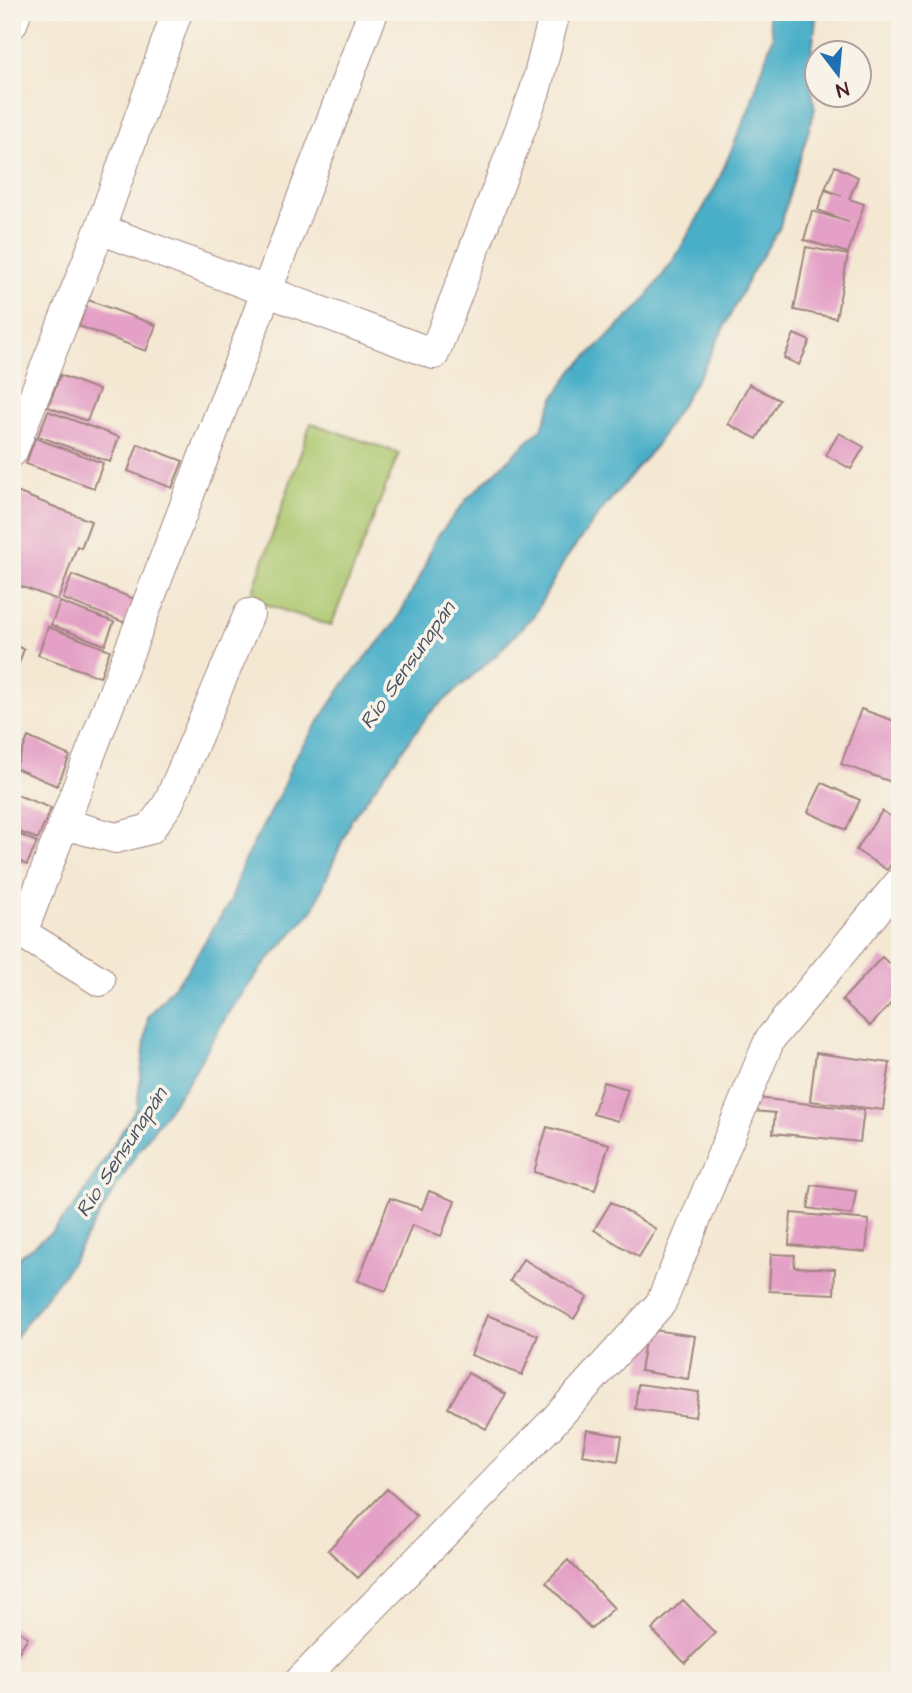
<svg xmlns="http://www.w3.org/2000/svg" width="912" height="1693" viewBox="0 0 912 1693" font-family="'Architects Daughter',sans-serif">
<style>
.green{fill:#adc86f;stroke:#7c744d;stroke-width:2}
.water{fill:#49afc8;stroke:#4a677a;stroke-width:2}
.building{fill:#e4a0c6}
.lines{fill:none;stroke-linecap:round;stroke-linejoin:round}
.minor-casing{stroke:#9f847f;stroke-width:32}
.minor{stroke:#fff;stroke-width:30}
.labels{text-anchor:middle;stroke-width:7;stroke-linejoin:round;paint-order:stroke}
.water-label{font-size:21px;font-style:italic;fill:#4a5162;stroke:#f7f3e8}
</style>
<rect width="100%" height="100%" fill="#f7f3e8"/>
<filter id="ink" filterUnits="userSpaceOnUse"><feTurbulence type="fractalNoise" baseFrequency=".0143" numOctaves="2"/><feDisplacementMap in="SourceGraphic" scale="14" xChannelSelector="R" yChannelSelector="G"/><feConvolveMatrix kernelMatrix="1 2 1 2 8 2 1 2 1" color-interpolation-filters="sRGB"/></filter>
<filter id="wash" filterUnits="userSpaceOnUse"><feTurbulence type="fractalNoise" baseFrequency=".00686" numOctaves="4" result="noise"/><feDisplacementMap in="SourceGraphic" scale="28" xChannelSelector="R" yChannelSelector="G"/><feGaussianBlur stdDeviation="1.57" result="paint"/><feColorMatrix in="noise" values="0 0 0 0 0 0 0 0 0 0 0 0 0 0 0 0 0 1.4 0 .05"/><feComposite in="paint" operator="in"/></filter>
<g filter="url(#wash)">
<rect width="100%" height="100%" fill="#f4e8d3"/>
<!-- green -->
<path class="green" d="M311,423L399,453L331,626L250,599Z"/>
<!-- water -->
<path class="water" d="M767,12H817L809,73L815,109L779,229L751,274L702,371L655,447L606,505L565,560L534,615L495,656L429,714L351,820L313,910L263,966L229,1012L186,1085L137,1153L65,1272L12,1341V1268L21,1255L53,1231L79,1201L137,1107L148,1017L186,972L231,900L243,863L280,794L294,759L346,681L395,623L421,575L434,541L468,498L542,428L554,398L573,370L640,306L675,258L716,186L749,109L773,36Z"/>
<g id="blocks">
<!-- building -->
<path class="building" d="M835,166L858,177L849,199L864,204L848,253L804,240L812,211L849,222L818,210L825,190L842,196L825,189Z
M806,247L848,255L836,318L794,310Z
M88,300L156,325L146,351L79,326Z
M794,334L810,341L799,365L784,358Z
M60,375L99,390L87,421L48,407Z
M749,384L779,400L757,439L728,424Z
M48,411L119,437L110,462L38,436Z
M839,433L864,447L851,469L826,455Z
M35,438L103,463L94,488L26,464Z
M138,444L183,461L172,488L128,471Z
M14,491L91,521L81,548L77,546L58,600L12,583Z
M72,575L135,599L126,623L63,599Z
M60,602L114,622L105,645L51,625Z
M48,627L110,650L100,677L38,655Z
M12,645L24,649L13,680H12Z
M861,709L900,723V785L841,764Z
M28,737L70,756L57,786L15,768Z
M822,783L860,800L846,830L808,812Z
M12,793L51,808L38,839L12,829Z
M882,811L900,822V851L887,870L856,850Z
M12,831L37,842L27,865L12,858Z
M882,957L900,973V994L870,1026L842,1000Z
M816,1053L890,1063L883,1110L810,1101Z
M603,1082L628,1089L618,1121L593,1114Z
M756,1098L864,1110L860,1142L773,1133L775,1113L755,1111Z
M547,1127L609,1144L595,1190L534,1172Z
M812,1185L856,1191L852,1215L808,1208Z
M429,1191L455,1201L441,1236L412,1225L386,1291L358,1281L390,1198L422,1209Z
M611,1202L656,1229L639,1257L594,1230Z
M791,1213L869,1220L866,1252L789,1245Z
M771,1254L795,1255L794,1267L835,1269L834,1294L769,1291Z
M523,1259L587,1297L574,1319L510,1281Z
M487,1315L538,1335L522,1375L471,1355Z
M647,1329L695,1336L688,1379L640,1371Z
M468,1373L506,1394L486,1429L448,1408Z
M638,1384L699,1392L695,1417L635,1409Z
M587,1430L622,1436L618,1461L582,1455Z
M387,1489L417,1516L358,1578L328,1550Z
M568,1560L614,1608L591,1629L546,1582Z
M683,1600L715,1633L685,1663L652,1630Z
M12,1627L28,1637L12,1662Z"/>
</g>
</g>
<g filter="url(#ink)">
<use href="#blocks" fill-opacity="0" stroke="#9f847f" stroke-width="2"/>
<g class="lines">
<!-- minor casing -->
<g class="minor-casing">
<path id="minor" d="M12,24L16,12
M100,229L434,354L535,91L555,12
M12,452L100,229L177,12
M64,824L116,838L150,829L168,804L249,614
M12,929L22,933L373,12
M22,933L100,981
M300,1681L551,1424L661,1303L770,1039L900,882"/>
</g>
<!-- minor -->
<use href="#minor" class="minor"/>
</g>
</g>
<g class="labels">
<!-- water labels -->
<g class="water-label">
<text transform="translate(407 665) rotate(-55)" y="7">Río Sensunapán</text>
<text transform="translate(121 1152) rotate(-57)" y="7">Río Sensunapán</text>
</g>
</g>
<!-- margin -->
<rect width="912" height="1693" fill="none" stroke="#f7f3e8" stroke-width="42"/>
<!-- north arrow -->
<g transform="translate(838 74) rotate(164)"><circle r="33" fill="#f7f3e8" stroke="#b29e9c" stroke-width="2"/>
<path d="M0-5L12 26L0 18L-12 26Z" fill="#1f6fb2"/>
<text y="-10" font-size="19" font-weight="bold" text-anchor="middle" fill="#4a1f2b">N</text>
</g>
</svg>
